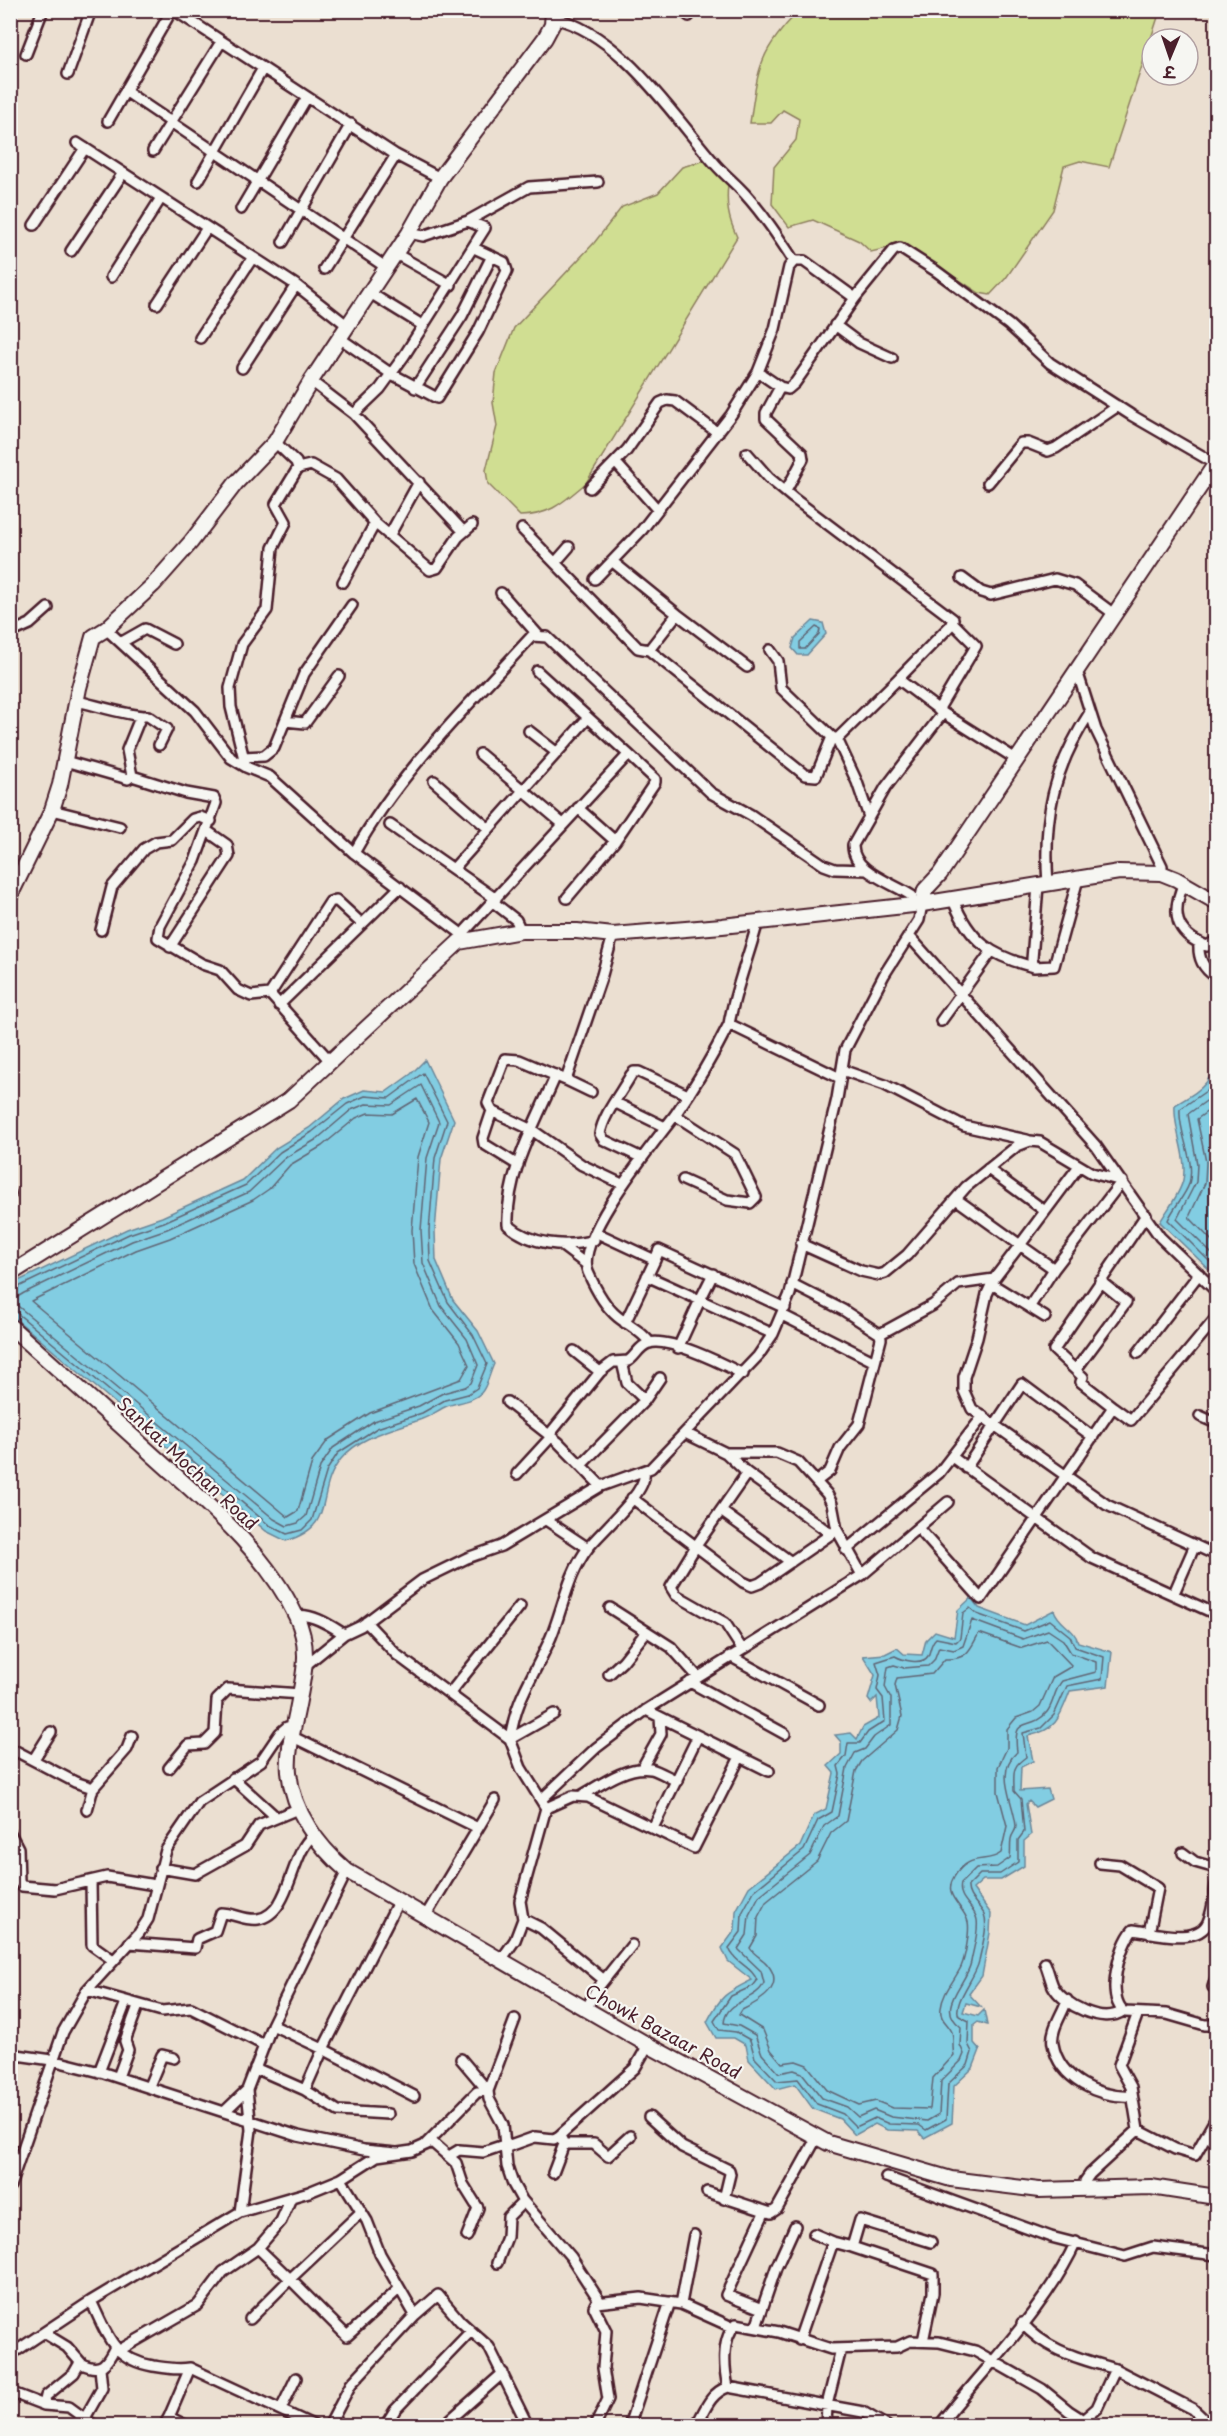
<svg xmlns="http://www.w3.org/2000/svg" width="1227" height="2436" viewBox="0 0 1227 2436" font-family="'Playpen Sans','Playpen Sans Deva',sans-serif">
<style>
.green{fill:#d0de92;stroke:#8d7e5e;stroke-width:1.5}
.water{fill:#82cde2;stroke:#6c8799;stroke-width:1.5}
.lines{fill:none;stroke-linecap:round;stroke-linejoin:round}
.shore{stroke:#606574;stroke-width:1.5}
.street-casing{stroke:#4a1f2b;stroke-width:14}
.secondary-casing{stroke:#4a1f2b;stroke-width:18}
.street{stroke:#f6f6f2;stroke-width:9}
.secondary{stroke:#f6f6f2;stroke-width:14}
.labels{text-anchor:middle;stroke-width:4.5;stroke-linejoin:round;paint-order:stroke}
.street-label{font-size:18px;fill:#4a1f2b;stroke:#f6f6f2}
</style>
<rect width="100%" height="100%" fill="#ebdfd1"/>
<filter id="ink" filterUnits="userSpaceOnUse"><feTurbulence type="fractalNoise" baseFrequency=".0167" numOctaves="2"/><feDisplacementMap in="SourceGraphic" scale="12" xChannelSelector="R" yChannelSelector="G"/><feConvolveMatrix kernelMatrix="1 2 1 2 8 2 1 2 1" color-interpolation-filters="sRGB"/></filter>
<g filter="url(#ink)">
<!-- green -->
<path class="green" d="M799,11H1160L1109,167L1080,161L1064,166L1053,210L1006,278L990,295L979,293L904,244L871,252L859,241L813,220L789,227L772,204L774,167L796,140L799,119L783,110L771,123H750C758,68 759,51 799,11Z
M706,160L728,184C726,204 728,218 737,237L586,483C563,502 551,515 520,516L488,484L486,470L497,426L493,403L496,373L514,328L594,243L622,207L658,193L682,167Z"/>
<!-- water -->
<path class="water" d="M813,621L823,623L826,634L807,655H798L792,648L795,638Z
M1216,1048V1276L1160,1222C1167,1210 1180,1194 1183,1180C1188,1156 1173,1130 1175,1105C1202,1089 1215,1083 1216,1048Z
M425,1060L454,1120L441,1159L435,1231L436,1260L453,1300L478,1331L494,1364C490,1372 487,1387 481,1393C472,1402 458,1402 447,1406C438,1410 431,1416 422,1419C395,1429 361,1435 341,1459C313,1493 339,1525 286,1541L266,1531L11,1315V1288L14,1283L127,1229L162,1217L243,1180L276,1148L309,1128L344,1099L364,1090L386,1092L411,1074Z
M971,1598L979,1608L1025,1625L1054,1610C1059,1625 1074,1627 1078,1642L1112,1652L1108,1686L1070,1691C1060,1717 1057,1730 1028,1736L1033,1761L1021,1767L1020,1791L1048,1789L1051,1799L1035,1807L1029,1801L1026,1804L1031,1835L1024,1841V1866L1001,1880H983L973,1889L991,1914L990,1933L982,1976L969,1994L981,2007L966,2003L963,2012L978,2016L984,2010L987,2025L978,2022L974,2025V2043L980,2050L973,2068L954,2086L952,2123L924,2138L918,2131L887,2130L875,2124L855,2135L840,2119L813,2109L795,2084L776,2089L749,2060L746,2045L734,2038H716L707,2022C721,1995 726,1993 752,1980L728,1961L722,1948L735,1930L736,1911L749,1887L800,1846L814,1815L826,1809L834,1773L828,1766L841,1754V1742L835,1735L851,1733L857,1739L863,1727L879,1718L877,1697L871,1703L868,1699L875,1675L863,1656L885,1654L897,1648L904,1654L922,1655L926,1640L935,1631L954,1637L958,1610Z"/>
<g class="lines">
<!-- shore -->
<path class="shore" d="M816,627L820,629L819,634L805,649H800V642Z
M1216,1080L1212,1087L1180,1109C1178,1134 1196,1159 1189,1184C1185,1196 1173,1208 1168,1220L1216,1268
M421,1085L439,1122L427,1158L421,1230L423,1263L441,1306L467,1339L478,1365L471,1383L465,1387L443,1393L419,1406L374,1421L333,1448L320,1467L306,1516L298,1523L287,1526L274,1519L13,1302L14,1299L24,1293L132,1241L167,1229L249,1192L285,1158L317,1139L351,1110L366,1104L391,1105Z
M1216,1094L1188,1114L1197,1164L1196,1182L1177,1219L1216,1258
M417,1099L429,1122L418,1157L412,1230L414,1264L433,1310L459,1343L469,1365L461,1379L370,1413L328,1440L312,1462L298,1511L288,1517L31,1301L136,1250L170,1238L253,1200L269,1189L290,1165L322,1146L356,1118L368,1113L392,1114Z
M1216,1105L1197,1119L1206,1162L1205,1183L1189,1217L1216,1245
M10,1291L129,1234L164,1222L246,1185L280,1152L312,1132L347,1104L365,1096L389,1098L423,1073L447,1121L435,1158L429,1231L430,1261L448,1302L473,1335L487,1364L477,1388L468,1394L445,1400L422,1413L377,1428L338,1453L327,1470L312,1520L302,1530L287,1534L269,1525L17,1313L10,1311
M970,1608L977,1614L1024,1631L1050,1620L1070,1636L1075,1647L1104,1657L1102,1679L1067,1686L1054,1715L1041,1728L1023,1733L1026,1757C1011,1767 1014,1773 1014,1791L1021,1799L1024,1832L1018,1840V1862L1000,1874H980L968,1886C967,1898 979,1904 984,1914C989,1927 981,1949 979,1961C976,1977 952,2003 959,2016L969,2021L968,2044L972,2052L968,2065L948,2084L946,2119L926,2130L919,2125L889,2124L875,2118L856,2127L843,2114L817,2104L798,2079L777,2081L755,2058L750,2040L736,2032L719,2030L714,2021L731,1996L753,1986L757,1981C753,1967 734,1963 729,1948L741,1932L742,1913L754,1891L804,1850L818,1820L832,1812L840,1774L838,1766L846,1756L848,1743H860L868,1732L885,1721L883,1698L877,1690L880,1675L876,1662L895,1656C902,1660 922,1666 928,1656C931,1650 930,1644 936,1638L956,1642L960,1638L963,1613Z
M972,1620L1023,1639L1048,1630L1063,1640L1071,1653L1096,1662V1672L1062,1681C1054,1690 1054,1703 1047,1712C1030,1733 1012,1712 1017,1752C994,1772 1014,1802 1016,1826C1016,1832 1012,1833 1011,1839C1010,1845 1011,1852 1010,1858L997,1867L976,1868L961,1883C957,1900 975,1906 977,1920C979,1933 973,1949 971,1962C967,1984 934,2007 961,2027L960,2045L964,2054L961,2061L941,2081L939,2114L927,2121L891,2117L874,2110L858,2117L847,2107L822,2098L802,2073L794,2070L779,2073L762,2054L755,2035L739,2026L724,2023C726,1999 756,2002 764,1983L761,1971L738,1949L747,1935L749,1915L759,1896L810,1855L824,1826L838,1816L847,1768L855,1753L865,1749L874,1737L891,1725V1698L885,1687L888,1667L894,1665L904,1668L928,1666L934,1660L939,1647L954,1650L963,1646Z
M979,1633L1022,1648L1047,1640L1072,1666L1053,1677L1040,1706L1033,1712L1016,1718L1007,1729V1748L998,1767V1792L1007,1826L1001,1853C986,1865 970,1851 954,1877C942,1897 964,1905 968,1922C970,1932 965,1958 961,1967C954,1981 943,1992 941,2008C939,2020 948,2023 952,2032C954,2038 952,2048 954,2055L933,2078L930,2109L893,2108L876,2101L859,2105L827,2090L807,2065L796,2061L782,2063L771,2050L763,2030L739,2015L742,2010C759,2002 787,1987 767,1964C762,1958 754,1955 750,1948L757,1936L758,1917L766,1902L817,1861L831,1833L846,1821L856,1771L862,1761L898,1730L902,1716L895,1685L897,1678L932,1674L945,1659C967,1660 970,1650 979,1633Z"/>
<!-- street casing -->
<g class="street-casing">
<path id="street" d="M174,10L396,155L440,178
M682,10L689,16
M553,18C620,32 673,116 716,165C725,175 736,184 745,194C764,215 779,238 794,261
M26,54L43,10
M68,74L91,10
M125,91L387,268
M108,121L172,10
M77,143L296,285L348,326
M153,151L221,42
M198,181L262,70
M241,209L307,97
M34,225L85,148
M409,233L423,236L468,221L529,187L598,182
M283,242L351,124
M71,251L123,173
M396,254L451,285
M324,269L396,155
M111,277L161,198
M370,293L422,325
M157,304L207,228
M835,325L859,343L892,358
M200,338L253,257
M341,339L390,373L437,398L478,332L507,271L504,262L474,248
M242,368L296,285
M758,372L780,387L788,389L795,383L855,298L894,250L900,248L936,271L1009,325L1050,363L1131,415L1216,464
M311,381L354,414L464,532
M780,387L766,413V419L802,453L803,459L786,491
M415,388L462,316L492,256
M354,414L380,389L404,356L485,228L468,221
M275,442L296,462L298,468L276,504L286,522L273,548L267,610L242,644L230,688L231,707L246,767L270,777L354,853L463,935
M747,453L769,478L793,498L953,619L950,626L898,679L943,713L1016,759
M616,463L656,508
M298,468L311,465L336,479L375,523L343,582
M988,483L1021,443H1028L1048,451L1056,448L1118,406
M590,488L627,450L660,403L667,400L675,401L718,433
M375,523L430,570L437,568L458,537L472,525
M522,529L638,648L649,650
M389,536L419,482
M613,562L677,614
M555,563L569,547
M962,578L981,592L991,595L1055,579L1075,585L1114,614
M595,579L642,530L731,415L758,372L775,329L789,267L794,261H804L855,298
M501,593L538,635
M106,629L195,711L231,758L246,767
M10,633L30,624L48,608
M122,642L145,629L174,644
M770,650L778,661L781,688L832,737L837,739L898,679
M747,667L677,614L649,650L805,775L816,776L832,737
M1075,673L1079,677L1096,730L1162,866L1161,873
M77,701C95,705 132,717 148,716L167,729L159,745
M938,710L976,646L953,623
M285,721L305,723L339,676
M529,731L556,752
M837,739L857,782L869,817
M480,754L563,824
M243,757L264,756L274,748L304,674L352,605
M65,761L128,779L132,776L127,750L140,718
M132,776L186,793L214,798L216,803L195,861L160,926L158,938L202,964L220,970L238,990L251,996L270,994
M434,781L489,829
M578,808L615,841
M52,810L120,827
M390,825L496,899
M354,853C400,771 469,705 532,636L547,637L711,793L751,815L824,865L835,869L867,870
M454,868L587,719
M1184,883C1171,912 1174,934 1207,946L1216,941
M1048,884C1043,818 1053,769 1089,714
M1038,886L1032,959L1034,967L1054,966L1078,879
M912,896C894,883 852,872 853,845L886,787L943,713
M567,898L615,841L655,782V779L627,753
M953,900C970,942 991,956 1034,967
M493,902L516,920L521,931
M101,930L112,887L144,849L156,842L172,840L193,819L200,817L211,821
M909,936L1096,1146L1160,1237L1216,1291
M460,940L466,930L626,757L627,753L537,671
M1199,943C1198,959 1203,968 1216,977
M170,947L229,856L227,845L207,831
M279,1005L400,887
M941,1021L991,952
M729,1024C735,989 749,956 758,921
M330,1061L270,994L330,902L336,900L362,924
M842,1070L885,1085L964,1126L1027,1140
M556,1075C536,1122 506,1172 508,1225C531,1245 565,1248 594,1240
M566,1080L519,1060L505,1059L488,1103L492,1111L532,1130L582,1165L622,1184
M591,1092L566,1080L602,975L613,935
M616,1103L665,1127
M492,1111L483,1138L484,1144L518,1165
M675,1115L735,1154L756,1197L750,1203L727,1200L683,1180
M640,1157L604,1140L600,1134C603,1115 621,1093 631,1075L634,1072H639L688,1095
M988,1169L1045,1211
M10,1193V1195
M956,1199L1020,1245L1079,1166
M597,1233L655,1260L659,1250L785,1308
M801,1244L861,1271L879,1275L885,1273L907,1255L966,1187L1017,1146L1030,1141L1040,1142L1092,1173L1122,1181L1054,1269L1020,1245L994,1279L958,1284L933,1305L880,1334
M562,1246L586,1264
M713,1274L700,1300L773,1334
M647,1276L700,1300L678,1348
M994,1279L987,1294L977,1338L964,1377V1391L972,1409L1107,1505L1216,1555
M792,1284L843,1310L880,1334L881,1339L859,1424L840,1448L830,1471L817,1481
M992,1284L1045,1317
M1030,1306L1054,1269
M782,1315L875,1362
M625,1323L655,1260
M650,1343C642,1331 629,1326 618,1317C604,1306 595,1288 588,1272C574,1238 655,1142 675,1115C695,1086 713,1056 729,1024L840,1078
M574,1351L600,1372
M1138,1353L1199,1274
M1077,1368L1126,1302L1100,1281
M645,1400L660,1378
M507,1402L558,1442L601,1486
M1113,1407L1081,1382L1083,1377L1054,1350L1146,1215
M1200,1416L1216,1423
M685,1433L726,1453H777L798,1462L827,1494L832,1504L837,1530L862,1575
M549,1435L600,1372L613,1362L628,1361C636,1356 639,1346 649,1343C670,1337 723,1364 743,1374
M726,1453L747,1473L831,1534
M952,1457L1092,1558L1216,1614
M582,1464L645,1400L627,1383L622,1362
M966,1468L1022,1384L1093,1437
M517,1474L551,1437
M632,1498L743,1582L752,1586L760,1583L837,1530
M721,1511L791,1562
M546,1520L588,1548
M918,1528L981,1599L1113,1407L1131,1420L1216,1318
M846,1550L939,1473L983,1416
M1174,1593L1195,1545
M610,1608L671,1647L698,1677
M296,1616C312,1613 331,1626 344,1634L361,1626L422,1580L467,1558L501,1546L601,1486L651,1468L758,1356L773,1334L790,1294L837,1099L845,1050L884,975L919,920L922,904
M366,1622L397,1655L510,1739C517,1694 534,1677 551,1637C563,1608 568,1574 588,1548C599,1533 649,1491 644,1472
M742,1649L725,1623L676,1595L671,1587L696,1546L747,1473
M730,1656L819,1705
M307,1664L344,1634
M609,1674L623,1661L646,1632
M690,1682L785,1734
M450,1693L520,1606
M646,1710L769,1771
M293,1737L478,1828
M10,1748L75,1782L93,1788L127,1749L132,1736
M34,1759L51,1732
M169,1768L188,1745L204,1744L215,1733L217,1700L228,1689L301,1694
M642,1768L661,1734L660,1717
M233,1778L276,1817
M581,1796C600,1785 627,1765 651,1769C659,1771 668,1777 677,1781
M542,1799L596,1748L646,1710L862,1575L948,1502
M546,1808L573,1796L588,1797L694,1848L740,1757
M87,1810L93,1788
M653,1828L698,1736
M10,1833L18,1848L19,1882L22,1886L55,1889L107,1877L155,1885
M1183,1853L1195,1862L1216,1868
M1100,1863L1120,1865L1158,1888L1149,1933
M160,1868L195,1874L245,1846L259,1825L300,1808
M91,1882L92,1945L113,1960
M1216,1885C1214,1897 1213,1911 1208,1922C1198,1946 1152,1932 1133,1930C1119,1946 1105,1998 1125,2012L1167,2014L1205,2025H1216
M398,1902L323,2049L414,2096
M425,1917L495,1800
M523,1919L520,1901L546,1808L521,1768L510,1739L554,1714
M129,1943L195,1948L197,1939L215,1931L221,1913C234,1913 245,1921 258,1919C291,1914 290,1853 313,1836
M501,1960L515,1940L523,1919L541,1928L604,1980
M1045,1963C1048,1970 1050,1979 1053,1986C1063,2005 1103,2025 1123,2011
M1213,1987L1216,1978
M87,1990L162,2011L191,2008L264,2045
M1067,2000C1063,2013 1050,2030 1053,2044C1059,2080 1100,2098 1132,2096
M586,2010L596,1990L632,1945
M515,2019L488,2091L489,2099L503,2125L507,2166L513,2184L522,2200L571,2257L599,2300
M272,2025L323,2049L305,2090
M10,2054L52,2060L104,2073L298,2136L364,2150L396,2153
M461,2059L488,2091
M255,2068L305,2090L338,2111L388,2114
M99,2072L126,2002
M118,2077L128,2050L125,2041L138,2006
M149,2086L162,2055L174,2058
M224,2112L247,2090
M649,2117L682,2147L729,2170L730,2174L724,2199
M1138,2130L1175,2149L1195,2155L1216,2118
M564,2144H594L608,2156L630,2136
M425,2145L477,2092L488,2091
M507,2147L535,2137L554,2139L559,2136L635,2068L648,2045
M449,2156L459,2150L483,2152L507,2144
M553,2173L564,2144L561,2138
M886,2177L1051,2237L1125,2256L1153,2247L1216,2255
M341,2179L367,2221L380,2254L415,2315
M10,2186L63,2032L87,1990L139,1933L148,1919L166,1850L199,1802L261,1761L280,1733L287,1727L294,1728
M1085,2189V2181L1090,2174L1138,2130L1131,2087L1119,2065L1138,2013
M707,2192L771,2213L777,2209L817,2137
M240,2212L309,2192L341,2179L377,2156L412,2151L432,2142L456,2163L463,2184L478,2208L467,2236
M360,2213L290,2279L347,2336L399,2289
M833,2242L852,2247L860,2220L931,2242
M852,2247L933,2274V2293L923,2341
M497,2263L507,2237L508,2217L523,2202
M91,2301C107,2334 112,2359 153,2366C167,2368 176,2370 190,2368
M681,2304L694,2235
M762,2309L726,2295L764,2213
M250,2319L290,2279L258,2248
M1022,2323C1048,2352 1080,2358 1115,2369L1097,2408L1083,2420
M756,2327L776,2268L795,2226
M44,2333L67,2347L82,2364
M799,2340L833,2242L814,2234
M118,2351L198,2305L223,2272L258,2248L281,2221L291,2198
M10,2355L91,2301L240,2212L251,2130L247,2090L272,2025L347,1871
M1115,2369L1193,2409L1211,2426
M728,2387C724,2369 721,2338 736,2324L779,2332L831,2349L897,2347L910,2341L939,2342L975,2351L1042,2389L1069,2411L1083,2420L1080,2426
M10,2392L44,2405L69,2407L95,2426
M44,2405L46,2396L74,2373L78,2366L82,2364C101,2373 107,2364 115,2347
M281,2409L296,2378
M169,2417L190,2368L315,2426
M85,2418L102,2388L100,2368
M164,2426L169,2417L187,2426
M329,2426L351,2384L415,2315L438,2295L460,2321L489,2347L528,2426
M385,2426L395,2410L471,2331
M443,2426L503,2373
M595,2426L608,2399L603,2368L606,2331L594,2307L596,2303L641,2298L681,2304L732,2327
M629,2426L670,2302
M696,2426C705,2410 710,2393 728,2387L863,2412L887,2426
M826,2426L827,2405L841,2349
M939,2426C986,2366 1044,2311 1076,2242"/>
</g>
<!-- secondary casing -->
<g class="secondary-casing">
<path id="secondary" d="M10,896L52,810L60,785L79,688L93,637L106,629L153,585L191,542L236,483L275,442L311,381L409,233L440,178L545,38L552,25L553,10
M922,904L925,890L940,874L1216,463
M10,1274L289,1100L459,942L521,931H577L613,935L722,926L922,904L1119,872L1161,873L1176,879L1216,902
M10,1326C59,1370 107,1413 155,1457C207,1504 266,1552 296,1616C310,1645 305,1670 299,1700C295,1723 287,1749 289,1772C293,1812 318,1846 347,1871L648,2045L828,2143L951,2179L1039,2190L1151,2187L1216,2197"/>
</g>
<!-- street -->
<use href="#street" class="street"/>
<!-- secondary -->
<use href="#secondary" class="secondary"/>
</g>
</g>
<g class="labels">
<!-- street labels -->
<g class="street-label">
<text transform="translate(187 1464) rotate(43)" y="6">Sankat Mochan Road</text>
<text transform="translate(663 2032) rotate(29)" y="6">Chowk Bazaar Road</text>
</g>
</g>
<!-- margin -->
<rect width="1227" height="2436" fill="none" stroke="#f6f6f2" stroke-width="36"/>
<rect x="18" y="18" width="1191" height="2400" fill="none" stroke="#4a1f2b" stroke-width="2" filter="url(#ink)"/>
<!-- north arrow -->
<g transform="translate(1170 57) rotate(182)"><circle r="28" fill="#f6f6f2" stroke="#b1a0a2" stroke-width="1.5"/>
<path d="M0-4.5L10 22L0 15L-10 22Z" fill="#4a1f2b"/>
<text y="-9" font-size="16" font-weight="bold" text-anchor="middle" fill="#4a1f2b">उ</text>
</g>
</svg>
